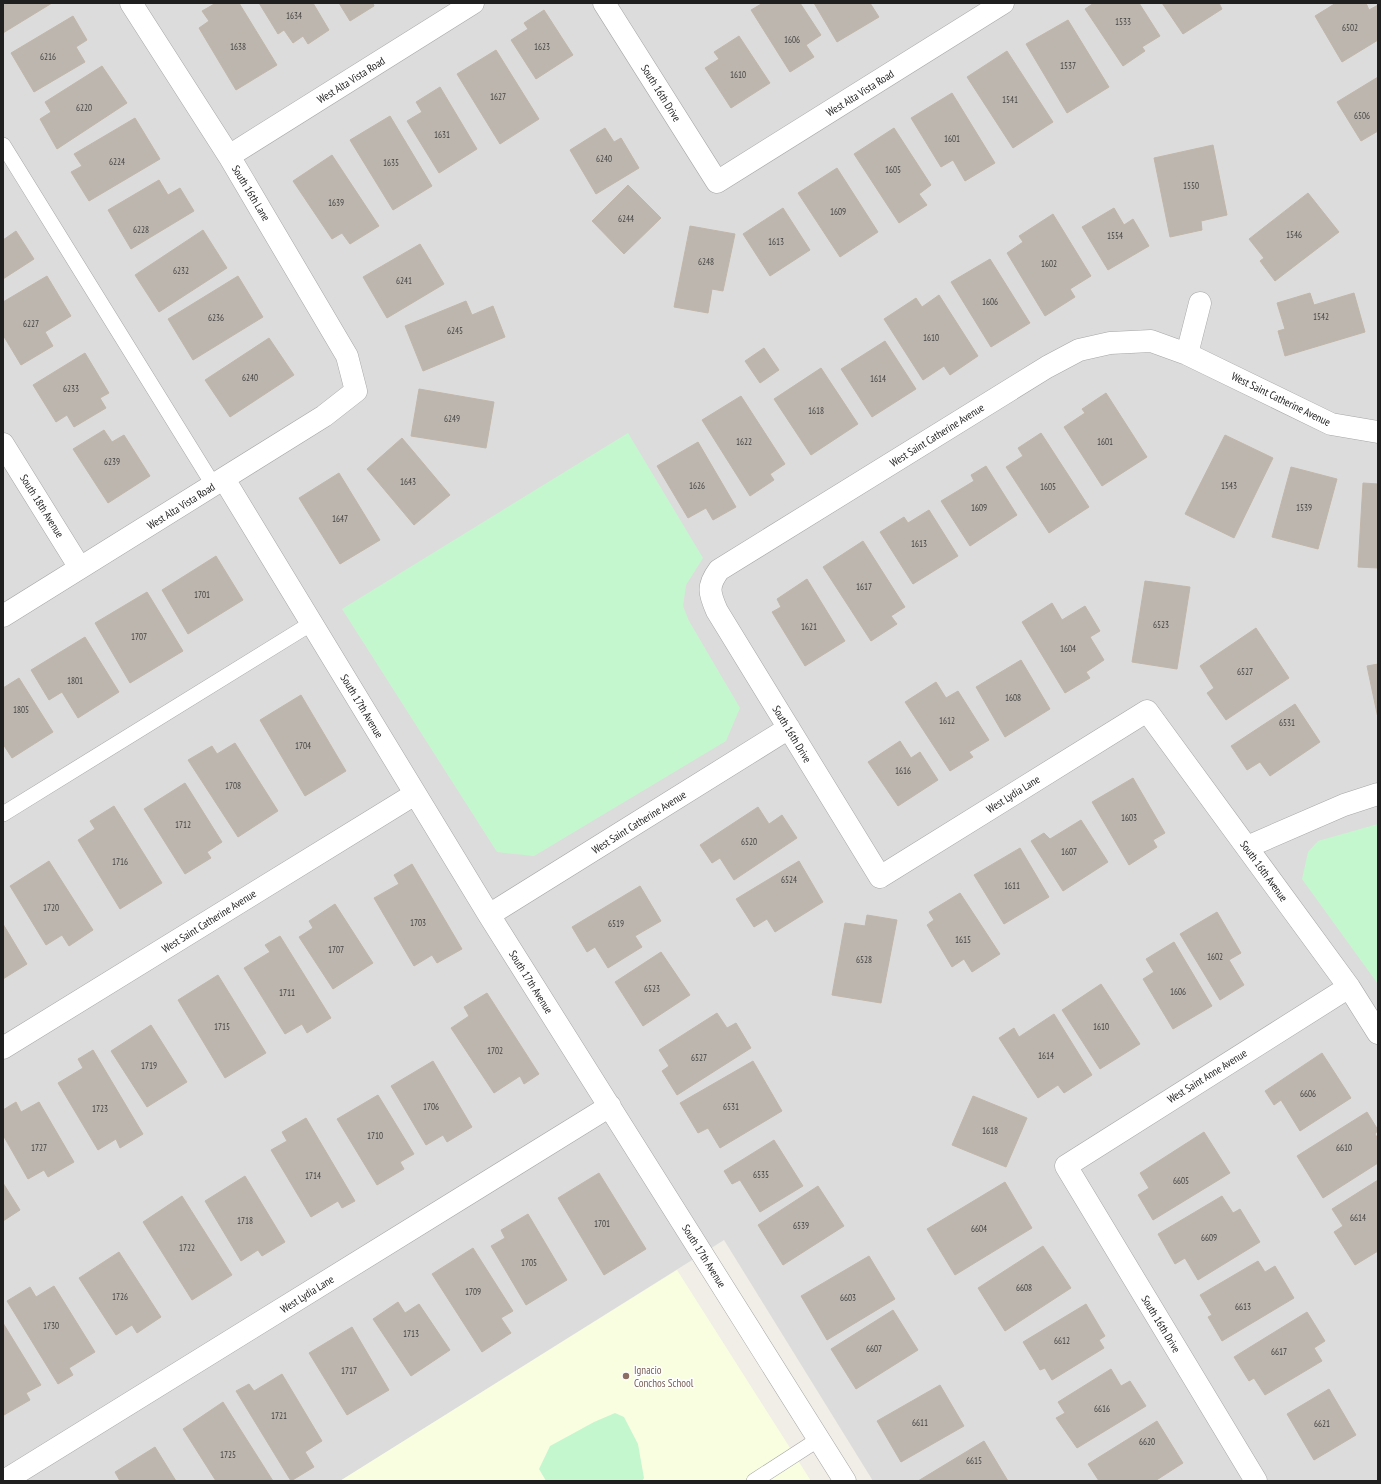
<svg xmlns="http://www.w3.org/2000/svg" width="1381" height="1484" viewBox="0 0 1381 1484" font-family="'PT Sans Narrow',sans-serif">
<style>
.residential{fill:#dddcdc}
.education{fill:#fafee1}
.park{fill:#c5f7cf}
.building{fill:#bcb6af;stroke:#c1b6a9}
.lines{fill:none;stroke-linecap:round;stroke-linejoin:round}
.lane-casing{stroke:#a6a6a6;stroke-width:16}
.street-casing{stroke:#a6a6a6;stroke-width:23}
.lane{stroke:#fff;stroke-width:15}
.street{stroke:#fff;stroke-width:22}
.education-dot{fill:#8d6e63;stroke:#fff;stroke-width:1.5}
.labels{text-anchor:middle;stroke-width:3;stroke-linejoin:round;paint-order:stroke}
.number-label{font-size:9px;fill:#464543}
.street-label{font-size:11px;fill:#1f1f1f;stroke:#fff}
.education-label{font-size:11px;fill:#785e54;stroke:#fff;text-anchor:start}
</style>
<rect width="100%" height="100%" fill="#f0eee6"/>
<!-- residential -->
<path class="residential" d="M3,3H1378V1481H873L724,1240L340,1481H3Z"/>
<!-- education -->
<path class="education" d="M677,1270L811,1481H340Z"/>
<!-- park -->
<path class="park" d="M628,433L703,558L686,585L683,606L689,621L740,708L726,741L534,856L497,852L342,609Z
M1378,824V984L1302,879L1308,852L1318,841Z
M615,1413L624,1417L638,1444L644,1478L642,1481H546L539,1469L550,1446L594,1422Z"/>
<!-- building -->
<path class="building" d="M3,3H52L3,33Z
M216,3H239L277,65L236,90L199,28L209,21L202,11Z
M259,3H313L329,30L308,44L303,36L293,43L284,30L278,34Z
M339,3H373L374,6L350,21Z
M763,3H800L821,35L806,45L814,57L790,72L751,10Z
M814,3H870L879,17L837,42Z
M1094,3H1139L1160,36L1142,47L1145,51L1123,66L1085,9Z
M1162,3H1219L1222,9L1183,34Z
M1336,3H1366L1369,10L1378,5V40L1342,62L1315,16Z
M544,10L573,55L536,79L511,40L528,29L524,23Z
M73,16L87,40L76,47L85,62L34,92L11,53Z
M1068,20L1109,87L1067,113L1026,44Z
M739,36L770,83L731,108L705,68L719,59L714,52Z
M496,50L539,119L500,144L457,74Z
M1007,51L1053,122L1013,148L967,77Z
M102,66L127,103L57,149L40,119L51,112L45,102Z
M1378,77V131L1361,141L1337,102Z
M440,87L477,149L439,173L407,121L422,112L416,102Z
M952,93L995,163L965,181L953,160L941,167L911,118Z
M390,116L432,186L393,210L350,140Z
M135,118L160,159L89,201L71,172L82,166L74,154Z
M605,128L614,142L621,138L639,168L596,194L570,150Z
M894,128L931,185L919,194L927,205L899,223L854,154Z
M1213,145L1227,215L1201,221L1202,230L1170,237L1154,158Z
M332,155L379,226L350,244L342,233L332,239L293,181Z
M837,168L878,232L840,257L798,193Z
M159,180L168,195L180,188L194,211L131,249L108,210Z
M628,185L661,218L624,254L592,221Z
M1308,193L1339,232L1275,281L1260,261L1264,258L1249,239Z
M783,208L810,250L770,276L743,234Z
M1114,208L1124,225L1133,219L1149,246L1108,270L1082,227Z
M1053,214L1091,276L1070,289L1075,297L1045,316L1007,253L1023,242L1019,236Z
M690,226L735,234L723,291L712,289L708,313L674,307Z
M203,230L227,268L159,312L135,275Z
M16,231L34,259L3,279V240Z
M420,244L444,284L387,318L363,277Z
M990,259L1030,323L991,347L951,282Z
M47,276L71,316L45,332L53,346L21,365L3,335V302Z
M238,276L263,317L193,360L168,319Z
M1310,293L1314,305L1354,293L1365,332L1285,356L1278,331L1285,329L1277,303Z
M939,295L978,356L950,375L944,366L923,380L884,319L916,298L922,307Z
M466,301L472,315L493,306L505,337L423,371L405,326Z
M269,338L294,375L230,417L205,380Z
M885,341L916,389L872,417L841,369Z
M764,348L779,370L760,383L745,361Z
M85,353L109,393L100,398L106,408L74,427L67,415L56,422L33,385Z
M821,368L858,424L811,455L774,399Z
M419,389L494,402L486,448L411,436Z
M1106,393L1147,457L1102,486L1064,427L1085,413L1082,409Z
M741,396L785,464L770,474L774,480L750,496L702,420Z
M104,430L112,442L124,435L150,476L108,503L73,449Z
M1041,433L1089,507L1049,533L1006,467L1023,456L1018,448Z
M1225,435L1273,458L1234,538L1185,514Z
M402,438L450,495L414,525L367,469Z
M698,442L736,507L713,520L706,508L688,518L657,466Z
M986,466L1017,515L970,546L941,501L974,481L971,475Z
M1291,467L1337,479L1318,549L1272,537Z
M339,473L380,540L340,564L299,498Z
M1363,483L1378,484V568L1358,567Z
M929,510L958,556L913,584L880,532L904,517L908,523Z
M863,541L905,607L891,616L897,624L871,641L823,567Z
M216,556L243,600L188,634L162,590Z
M807,579L845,641L805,666L772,612L781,607L777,599Z
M1145,581L1190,587L1177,669L1132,662Z
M147,592L183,651L130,683L95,623Z
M1052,603L1062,620L1085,606L1100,631L1090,637L1104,660L1086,672L1090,678L1065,693L1022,622Z
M1256,628L1289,678L1226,720L1207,693L1214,688L1200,666Z
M85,637L119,692L78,718L62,692L49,700L31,670Z
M1021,660L1050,709L1005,737L976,687Z
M1378,664V718L1367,666Z
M19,678L53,732L12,758L3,744V688Z
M936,682L946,698L958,691L989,740L969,752L973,757L950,771L905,702Z
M301,695L346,771L305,796L260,720Z
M1295,704L1320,742L1270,776L1260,762L1247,770L1231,746Z
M900,741L911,758L920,752L938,780L898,806L868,762Z
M235,743L278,811L238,837L188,760L212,746L217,754Z
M1133,778L1165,833L1153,840L1157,847L1129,865L1092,802Z
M185,783L222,842L207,852L211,858L185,874L144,809Z
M114,806L162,883L120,909L78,840L95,829L90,821Z
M758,807L769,824L782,815L797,838L734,880L720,858L712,863L700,845Z
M1081,820L1108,862L1063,891L1031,841L1044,833L1050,839Z
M1020,848L1049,897L1004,924L974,875Z
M49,861L93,930L69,946L62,935L46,945L10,886Z
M799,861L823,902L775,932L767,919L754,927L736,899Z
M412,864L462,949L437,963L432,955L414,966L374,898L399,884L394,875Z
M640,886L661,921L635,936L642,947L608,968L595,947L587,952L572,927Z
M960,893L1000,954L972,972L964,959L952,967L927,925L934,920L929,912Z
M335,904L373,963L333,989L299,937L313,928L309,921Z
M1217,912L1241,953L1229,960L1244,985L1220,1000L1180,934Z
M867,915L897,920L881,1003L832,995L845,923L865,926Z
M3,924L27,964L3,979Z
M280,936L331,1018L307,1033L302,1024L285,1034L244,968L270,952L265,945Z
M1174,942L1212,1006L1173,1029L1143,979L1154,972L1146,959Z
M661,952L690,995L643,1026L615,982Z
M218,975L266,1053L225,1078L178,1000Z
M1101,984L1140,1044L1100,1069L1062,1010Z
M487,993L539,1074L524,1084L520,1076L494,1093L451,1028L469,1016L464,1007Z
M717,1013L727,1028L736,1023L751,1048L677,1095L662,1071L669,1066L659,1050Z
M1054,1014L1092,1075L1064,1093L1058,1085L1038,1098L999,1038L1014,1028L1019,1037Z
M151,1025L187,1082L147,1107L111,1051Z
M93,1050L143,1134L120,1148L116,1139L98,1150L58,1083L83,1068L78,1059Z
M1322,1053L1351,1098L1300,1131L1281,1100L1274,1105L1265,1091Z
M433,1061L472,1127L447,1142L443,1135L426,1145L391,1086Z
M753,1061L782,1111L720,1148L708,1128L698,1133L680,1103Z
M378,1095L414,1154L400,1162L404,1169L377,1185L337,1119Z
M973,1096L1027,1118L1006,1167L952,1145Z
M16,1102L21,1112L39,1102L74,1162L48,1177L44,1170L28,1179L3,1135V1110Z
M1367,1112L1378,1130L1375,1134L1378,1139V1163L1323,1198L1297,1156Z
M306,1118L355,1201L342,1208L338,1201L311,1217L271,1150L287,1141L282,1132Z
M1204,1132L1230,1173L1153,1220L1138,1195L1149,1188L1140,1173Z
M774,1140L803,1186L760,1212L740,1180L732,1184L724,1171Z
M599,1173L646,1249L604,1275L558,1198Z
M245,1176L285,1242L262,1256L258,1250L241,1261L205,1201Z
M1378,1180V1251L1355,1265L1334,1232L1343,1226L1332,1209Z
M1005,1182L1032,1228L955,1275L927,1229Z
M3,1183L20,1210L3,1221Z
M818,1186L844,1226L783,1265L758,1225Z
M182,1196L232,1275L192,1300L143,1222Z
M1222,1196L1233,1213L1240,1209L1260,1242L1198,1280L1185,1258L1175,1264L1158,1234Z
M528,1214L567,1280L526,1305L491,1246L505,1238L501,1230Z
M1043,1246L1071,1288L1005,1331L978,1288Z
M473,1248L513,1311L501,1318L511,1333L482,1352L432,1274Z
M119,1252L161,1317L137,1333L132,1325L116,1335L79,1278Z
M869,1256L895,1299L827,1340L801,1296Z
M1258,1261L1265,1272L1275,1266L1294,1298L1222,1341L1208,1317L1212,1315L1200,1295Z
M54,1286L95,1352L69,1368L73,1375L58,1384L7,1301L30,1287L36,1297Z
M398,1302L405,1313L419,1304L450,1350L411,1376L373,1319Z
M1086,1304L1105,1336L1099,1340L1104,1348L1052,1380L1045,1368L1040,1370L1023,1342Z
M893,1310L918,1350L856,1389L831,1349Z
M1307,1312L1325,1341L1314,1348L1322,1361L1265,1395L1254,1378L1249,1381L1234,1357Z
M3,1323L41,1385L26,1393L30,1400L4,1415Z
M352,1327L389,1390L347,1415L309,1353Z
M1111,1369L1121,1386L1130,1381L1146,1406L1077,1448L1056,1418L1065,1413L1058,1402Z
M282,1374L322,1441L305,1452L314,1467L291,1481L236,1391L249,1384L254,1391Z
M940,1385L964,1426L901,1462L877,1421Z
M1329,1389L1356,1435L1314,1460L1287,1414Z
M223,1402L273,1481H216L183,1429Z
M1157,1421L1183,1463L1155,1481H1099L1088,1464Z
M984,1441L1008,1481H918Z
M155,1447L176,1481H120L115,1472Z"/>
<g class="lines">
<!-- lane casing -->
<g class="lane-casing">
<path id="lane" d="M3,145L214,486
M3,814L312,623
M754,1481L819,1439"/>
</g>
<!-- street casing -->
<g class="street-casing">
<path id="street" d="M604,3L717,182L1003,3
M229,156L473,3
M1187,354L1200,303
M1378,432L1331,424L1187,354L1151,341L1110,343L1079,350L1047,367L719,570C707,586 709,593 717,611L880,877L1147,711L1349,987L1378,1033
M3,444L80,568
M224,479L489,915L845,1481
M3,616L324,416L356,391L347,356L229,156L131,3
M1247,847L1344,805L1378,794
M489,915L789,728
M3,1048L415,794
M4,1481L610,1106
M1256,1481L1066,1166L1349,987"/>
</g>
<!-- lane -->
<use href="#lane" class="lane"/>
<!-- street -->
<use href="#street" class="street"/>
</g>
<!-- markers -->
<circle class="education-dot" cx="626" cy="1376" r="4"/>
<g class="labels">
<!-- number labels -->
<g class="number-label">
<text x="294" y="19">1634</text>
<text x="1123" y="25">1533</text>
<text x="1350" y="31">6502</text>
<text x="792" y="43">1606</text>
<text x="238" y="50">1638</text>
<text x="542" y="50">1623</text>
<text x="48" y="60">6216</text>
<text x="1068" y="69">1537</text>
<text x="738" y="78">1610</text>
<text x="498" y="100">1627</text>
<text x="1010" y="103">1541</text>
<text x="84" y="111">6220</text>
<text x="1362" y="119">6506</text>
<text x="442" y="138">1631</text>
<text x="952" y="142">1601</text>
<text x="604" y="162">6240</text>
<text x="117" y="165">6224</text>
<text x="391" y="166">1635</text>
<text x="893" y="173">1605</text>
<text x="1191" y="189">1550</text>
<text x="336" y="206">1639</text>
<text x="838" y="215">1609</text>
<text x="626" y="222">6244</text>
<text x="141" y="233">6228</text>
<text x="1294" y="238">1546</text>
<text x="1115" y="239">1554</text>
<text x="776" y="245">1613</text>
<text x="706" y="265">6248</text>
<text x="1049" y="267">1602</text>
<text x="181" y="274">6232</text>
<text x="404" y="284">6241</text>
<text x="990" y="305">1606</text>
<text x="1321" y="320">1542</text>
<text x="216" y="321">6236</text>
<text x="31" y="327">6227</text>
<text x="455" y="334">6245</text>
<text x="931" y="341">1610</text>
<text x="250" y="381">6240</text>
<text x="878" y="382">1614</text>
<text x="71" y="392">6233</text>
<text x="816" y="414">1618</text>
<text x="452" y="422">6249</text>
<text x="744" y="445">1622</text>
<text x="1105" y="445">1601</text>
<text x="112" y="465">6239</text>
<text x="408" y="485">1643</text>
<text x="697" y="489">1626</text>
<text x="1229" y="489">1543</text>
<text x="1048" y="490">1605</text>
<text x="979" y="511">1609</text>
<text x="1304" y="511">1539</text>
<text x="340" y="522">1647</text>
<text x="919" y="547">1613</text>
<text x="864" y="590">1617</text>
<text x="202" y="598">1701</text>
<text x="1161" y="628">6523</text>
<text x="809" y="630">1621</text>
<text x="139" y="640">1707</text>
<text x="1068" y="652">1604</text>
<text x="1245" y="675">6527</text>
<text x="75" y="684">1801</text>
<text x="1013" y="701">1608</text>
<text x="21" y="713">1805</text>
<text x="947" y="724">1612</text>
<text x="1287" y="726">6531</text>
<text x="303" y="749">1704</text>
<text x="903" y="774">1616</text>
<text x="233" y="789">1708</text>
<text x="1129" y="821">1603</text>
<text x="183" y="828">1712</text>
<text x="749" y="845">6520</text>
<text x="1069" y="855">1607</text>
<text x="120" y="865">1716</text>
<text x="789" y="883">6524</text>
<text x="1012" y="889">1611</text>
<text x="51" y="911">1720</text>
<text x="418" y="926">1703</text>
<text x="616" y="927">6519</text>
<text x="963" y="943">1615</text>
<text x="336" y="953">1707</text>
<text x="1215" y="960">1602</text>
<text x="864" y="963">6528</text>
<text x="652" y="992">6523</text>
<text x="1178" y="995">1606</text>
<text x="287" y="996">1711</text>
<text x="222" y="1030">1715</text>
<text x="1101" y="1030">1610</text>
<text x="495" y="1054">1702</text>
<text x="1046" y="1059">1614</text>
<text x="699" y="1061">6527</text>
<text x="149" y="1069">1719</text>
<text x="1308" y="1097">6606</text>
<text x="431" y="1110">1706</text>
<text x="731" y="1110">6531</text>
<text x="100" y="1112">1723</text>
<text x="990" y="1134">1618</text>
<text x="375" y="1139">1710</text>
<text x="39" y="1151">1727</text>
<text x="1344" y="1151">6610</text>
<text x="761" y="1178">6535</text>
<text x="313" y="1179">1714</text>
<text x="1181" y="1184">6605</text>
<text x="1358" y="1221">6614</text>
<text x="245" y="1224">1718</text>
<text x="602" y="1227">1701</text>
<text x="801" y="1229">6539</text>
<text x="979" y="1232">6604</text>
<text x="1209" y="1241">6609</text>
<text x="187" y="1251">1722</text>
<text x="529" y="1266">1705</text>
<text x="1024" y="1291">6608</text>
<text x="473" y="1295">1709</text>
<text x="120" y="1300">1726</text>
<text x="848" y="1301">6603</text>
<text x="1243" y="1310">6613</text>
<text x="51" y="1329">1730</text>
<text x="411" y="1337">1713</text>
<text x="1062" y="1344">6612</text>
<text x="874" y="1352">6607</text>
<text x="1279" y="1355">6617</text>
<text x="349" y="1374">1717</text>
<text x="1102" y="1412">6616</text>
<text x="279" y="1419">1721</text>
<text x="920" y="1426">6611</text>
<text x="1322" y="1427">6621</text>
<text x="1147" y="1445">6620</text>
<text x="228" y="1458">1725</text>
<text x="974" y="1464">6615</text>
</g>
<!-- street labels -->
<g class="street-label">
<text transform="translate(351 80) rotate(-32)" y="4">West Alta Vista Road</text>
<text transform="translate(661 93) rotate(58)" y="4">South 16th Drive</text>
<text transform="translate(860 93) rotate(-32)" y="4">West Alta Vista Road</text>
<text transform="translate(251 193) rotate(59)" y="4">South 16th Lane</text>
<text transform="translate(1281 399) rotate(26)" y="4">West Saint Catherine Avenue</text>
<text transform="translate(937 435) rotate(-32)" y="4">West Saint Catherine Avenue</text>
<text transform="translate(42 506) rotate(58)" y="4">South 18th Avenue</text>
<text transform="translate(181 506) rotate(-32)" y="4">West Alta Vista Road</text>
<text transform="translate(362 706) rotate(59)" y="4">South 17th Avenue</text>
<text transform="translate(792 734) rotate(59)" y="4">South 16th Drive</text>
<text transform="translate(1013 794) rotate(-32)" y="4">West Lydia Lane</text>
<text transform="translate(639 822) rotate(-32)" y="4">West Saint Catherine Avenue</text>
<text transform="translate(1264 871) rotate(54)" y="4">South 16th Avenue</text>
<text transform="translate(209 921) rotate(-32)" y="4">West Saint Catherine Avenue</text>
<text transform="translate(531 982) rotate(58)" y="4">South 17th Avenue</text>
<text transform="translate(1207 1076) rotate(-32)" y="4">West Saint Anne Avenue</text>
<text transform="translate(704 1256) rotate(58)" y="4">South 17th Avenue</text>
<text transform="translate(307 1294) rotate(-32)" y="4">West Lydia Lane</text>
<text transform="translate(1161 1324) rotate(59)" y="4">South 16th Drive</text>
</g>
<!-- education labels -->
<g class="education-label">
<text x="634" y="1374">Ignacio<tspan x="634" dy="13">Conchos School</tspan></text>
</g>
</g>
<!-- border -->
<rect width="1381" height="1484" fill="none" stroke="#1f1f1f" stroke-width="8"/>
</svg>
